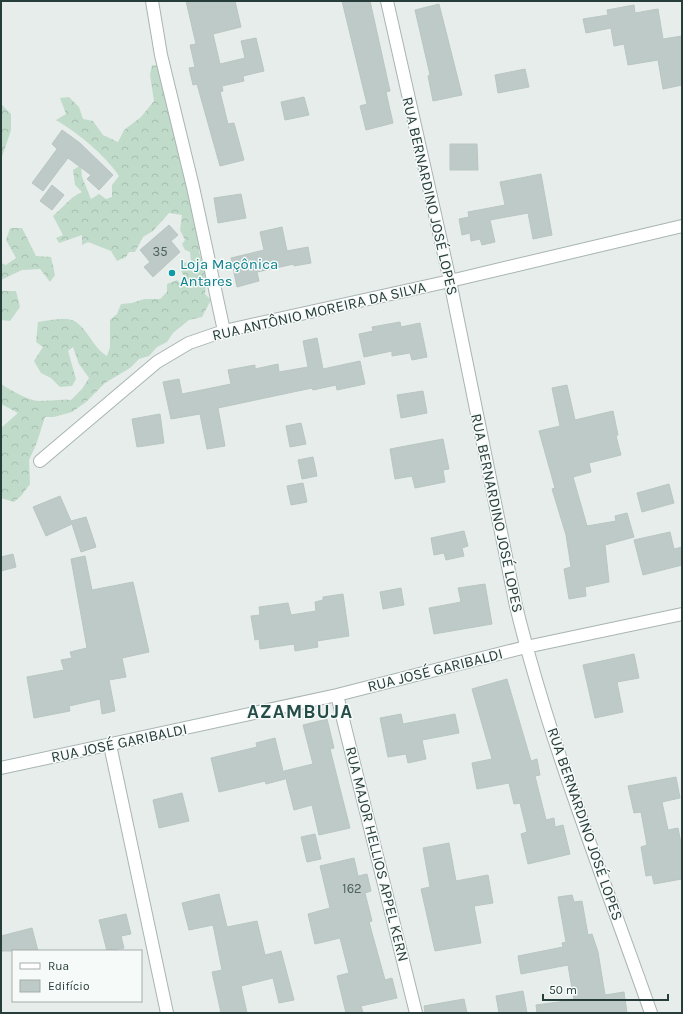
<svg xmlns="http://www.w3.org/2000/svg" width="683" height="1014" viewBox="0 0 683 1014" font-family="Karla,sans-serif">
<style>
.forest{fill:url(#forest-crowns)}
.building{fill:#becac7;stroke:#b9c6c2}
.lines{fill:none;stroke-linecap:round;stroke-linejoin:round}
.minor-casing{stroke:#a9b5b2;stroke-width:14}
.minor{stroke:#fff;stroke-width:12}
.culture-dot{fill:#0f9aa8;stroke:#f6faf8;stroke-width:1.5}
.labels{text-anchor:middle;stroke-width:3;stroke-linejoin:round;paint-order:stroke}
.number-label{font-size:13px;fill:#4d605d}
.street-label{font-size:15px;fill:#273d3a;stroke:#f6faf8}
.culture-label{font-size:15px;fill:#0d838f;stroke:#f6faf8;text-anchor:start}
.district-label{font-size:19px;font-weight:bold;letter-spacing:1px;fill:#254d48;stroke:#f6faf8}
</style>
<defs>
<pattern id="forest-crowns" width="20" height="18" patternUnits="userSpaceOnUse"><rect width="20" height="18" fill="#c1dbcb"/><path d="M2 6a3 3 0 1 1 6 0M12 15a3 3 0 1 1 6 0" fill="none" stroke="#a6bdaf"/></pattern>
</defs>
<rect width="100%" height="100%" fill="#e6edeb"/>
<!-- forest -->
<path class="forest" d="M152,65L159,66L165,100L175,122L193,199V218L199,238V252L207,274L205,294L211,300L202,317L189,320L173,333L167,342L157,347L149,356L139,359L130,368L105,383L86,402L72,412L54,417H45L36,445L29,460L30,484L21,496L14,502L1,498V428L18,413L3,405L1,406V384C9,389 29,401 39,401C49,401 59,399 71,400L82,389L89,378L79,364L73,347L68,351L76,379L72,386L60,387L51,378L41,373L34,361L43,347L36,342L38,322C47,321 58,318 67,319C85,320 91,347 107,356L110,347V320L117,314L121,304L132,303L144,299H160L167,292V284L177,280L183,286L193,288L192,283L187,282L180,269L182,263L191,262L190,252L185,250L182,244L185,240L180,230L182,215L169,213L153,231L143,237L135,252H129L126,257L117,261L111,251L88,242L82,245V235L59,243L56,238L63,235L53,216L73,197L82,192L75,185L73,170L81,165L82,177L91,199L99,194L106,199L112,197V185L119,176C104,154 79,134 56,120L66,114L60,98L69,97L79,107L83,119L93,121L103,135L118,142L124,130L141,117L154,101L150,75Z
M1,104L11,114V130L1,160Z
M10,228H22L36,256L51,257L55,275L50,282L40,269L22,270L1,280V263L6,265L16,258L6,240Z
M1,291H16L20,307L10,321L1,320Z"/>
<!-- building -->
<path class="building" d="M186,1H235L241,27L213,34L220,64L245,58L241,41L256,38L264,71L243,76L244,81L222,86L223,91L220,92L228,124L234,123L244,160L220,166L197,84L193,85L189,68L195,67L190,45L196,44Z
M342,1H370L390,91L386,92L393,123L366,130L360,106L367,104Z
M439,4L462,95L433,101L428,76L430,75L415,10Z
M634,5L635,13L658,9L663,39L682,36V85L663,89L658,60L628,65L624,44L614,46L611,28L586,33L583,19L608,15L607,10Z
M525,69L529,87L498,93L495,75Z
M304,97L309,115L285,120L281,102Z
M62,130L80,143L113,175L99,190L87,179L91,175L68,158L43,191L32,183L57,149L52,144Z
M450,144H477L478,170H450Z
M541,174L552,235L533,239L528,213L490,220L495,242L482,245L480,239L471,241L470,233L462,235L459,219L469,217L468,212L505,205L500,182Z
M52,185L64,195L52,210L40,201Z
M241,194L246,218L218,223L214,198Z
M169,225L178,235L171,241L180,252L153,277L144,267L150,262L140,250Z
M282,227L287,251L308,247L311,263L294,266V264L257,272L259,281L237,287L231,258L264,250L260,232Z
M400,322L401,327L420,323L427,357L412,360L410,353L392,356V351L364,357L359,334L373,331L372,327Z
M317,338L323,369L360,361L365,384L337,390L336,385L313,390L312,388L218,408L225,446L207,449L200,414L171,419L163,382L179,379L182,394L231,384L228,370L255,365V369L278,364L279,372L308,367L303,341Z
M567,385L575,420L613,411L618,435L616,436L621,455L589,463L591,472L573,477L587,526L616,521L615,516L627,513L634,537L605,545L609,582L585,587L586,596L569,599L564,569L571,567L566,535L552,489L555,488L539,431L560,426L552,388Z
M423,391L427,413L401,418L397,395Z
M160,414L164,443L137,447L132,419Z
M301,423L306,444L290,447L286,426Z
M443,439L449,469L443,470L445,482L415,488L412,476L395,479L390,449Z
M313,457L317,476L302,479L298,460Z
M303,483L307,502L291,505L287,486Z
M669,484L674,503L642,512L637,493Z
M60,496L71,521L86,517L96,547L81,552L72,524L46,536L33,507Z
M464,531L468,546L462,548L464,556L446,560L444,553L434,555L431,538Z
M670,532L674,549L682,547V565L643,575L634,540Z
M13,554L16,567L1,571V557Z
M85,556L92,590L133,582L149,652L122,658L126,677L109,680L115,711L102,714L100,699L69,706L70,711L34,718L27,677L64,670L61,660L72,658L70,652L87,648L71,559Z
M485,584L492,624L434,634L429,608L461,602L458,588Z
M401,588L404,605L383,609L380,592Z
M343,594L349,636L317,641L318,647L295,651L294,644L260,649L259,639L255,640L251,616L260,615L259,607L288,603L291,615L316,611L315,602L323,600V597Z
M634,654L639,678L617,682L623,712L595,718L583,665Z
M507,679L531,761L537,759L540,775L535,776L546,820L554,818L555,827L563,825L570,854L528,864L521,834L527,832L520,803L514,804L509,783L477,789L472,763L492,759L472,689Z
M401,714L403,724L455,714L459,733L422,740L426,759L408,763L406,754L388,757L380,718Z
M327,719L334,748L330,749L350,828L319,835L312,805L294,810L284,771L313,764L303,725Z
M275,738L285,779L266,784L265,781L219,792L211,758L257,747L256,743Z
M676,777L680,798L662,802L668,830L678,828L682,848V879L654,884L652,875L646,876L641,847L647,845L641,812L634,813L628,786Z
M182,793L189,821L159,828L153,800Z
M315,834L321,859L307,862L301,837Z
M449,843L456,881L488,875L493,903L474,906L481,943L435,951L421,889L430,887L423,848Z
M354,858L358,876L367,874L371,891L365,893L372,921L369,922L385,980L392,978L397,998L361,1006L363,1013H346L337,976L349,973L340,938L315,944L308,914L330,908L320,866Z
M219,894L227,927L257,921L265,955L281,951L294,1000L279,1003L273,978L241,986L247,1013H221L212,972L222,970L213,925L189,930L182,903Z
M572,895L574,902L582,901L588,935L592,934L598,952L605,995L624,992L627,1013H537L536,1005L574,1000L568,965L521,974L518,956L563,947L562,943L566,942L558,897Z
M126,914L131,934L121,936L124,948L107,951L99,920Z
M32,928L38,951H1V936Z
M523,991L527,1013H499L496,996Z
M464,999L467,1013H425L424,1006Z"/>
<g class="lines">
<!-- minor casing -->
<g class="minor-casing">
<path id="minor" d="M152,1L161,55L193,187L224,331
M387,1L450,281L516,606C550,745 604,879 651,1013
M40,461L157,362L189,343L224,331L450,281L682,226
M337,695L416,1013
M110,745L167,1013
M1,768L337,695L526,647L682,614"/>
</g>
<!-- minor -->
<use href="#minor" class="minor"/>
</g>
<!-- markers -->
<circle class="culture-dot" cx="172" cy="273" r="4"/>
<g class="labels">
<!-- number labels -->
<g class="number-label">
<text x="160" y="256">35</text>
<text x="352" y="893">162</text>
</g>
<!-- street labels -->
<g class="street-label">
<text transform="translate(430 196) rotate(77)" y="5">RUA BERNARDINO JOSÉ LOPES</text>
<text transform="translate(319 311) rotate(-13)" y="5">RUA ANTÔNIO MOREIRA DA SILVA</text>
<text transform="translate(497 513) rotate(78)" y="5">RUA BERNARDINO JOSÉ LOPES</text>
<text transform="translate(435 670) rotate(-14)" y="5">RUA JOSÉ GARIBALDI</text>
<text transform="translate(119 743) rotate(-12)" y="5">RUA JOSÉ GARIBALDI</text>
<text transform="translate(585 824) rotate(71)" y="5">RUA BERNARDINO JOSÉ LOPES</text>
<text transform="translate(377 854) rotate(76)" y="5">RUA MAJOR HELLIOS APPEL KERN</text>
</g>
<!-- culture labels -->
<g class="culture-label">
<text x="180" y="269">Loja Maçônica<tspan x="180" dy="17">Antares</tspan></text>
</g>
<!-- district labels -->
<g class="district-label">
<text x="300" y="718">AZAMBUJA</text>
</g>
</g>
<!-- border -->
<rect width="683" height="1014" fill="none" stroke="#273d3a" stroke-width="4"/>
<!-- legend -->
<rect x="12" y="950" width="130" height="52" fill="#f6faf8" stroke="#a3aeac"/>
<rect x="20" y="963" width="20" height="6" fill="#ffffff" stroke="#a3aeac"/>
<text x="48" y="970" font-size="12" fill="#273d3a">Rua</text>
<rect x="20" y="980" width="20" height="12" fill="#becac7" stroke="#a3aeac"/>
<text x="48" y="990" font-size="12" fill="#273d3a">Edifício</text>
<!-- scale -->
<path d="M543 994v6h125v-6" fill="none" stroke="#273d3a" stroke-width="2"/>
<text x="549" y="994" font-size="12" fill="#273d3a" stroke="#f6faf8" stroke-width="3" paint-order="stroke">50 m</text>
</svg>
